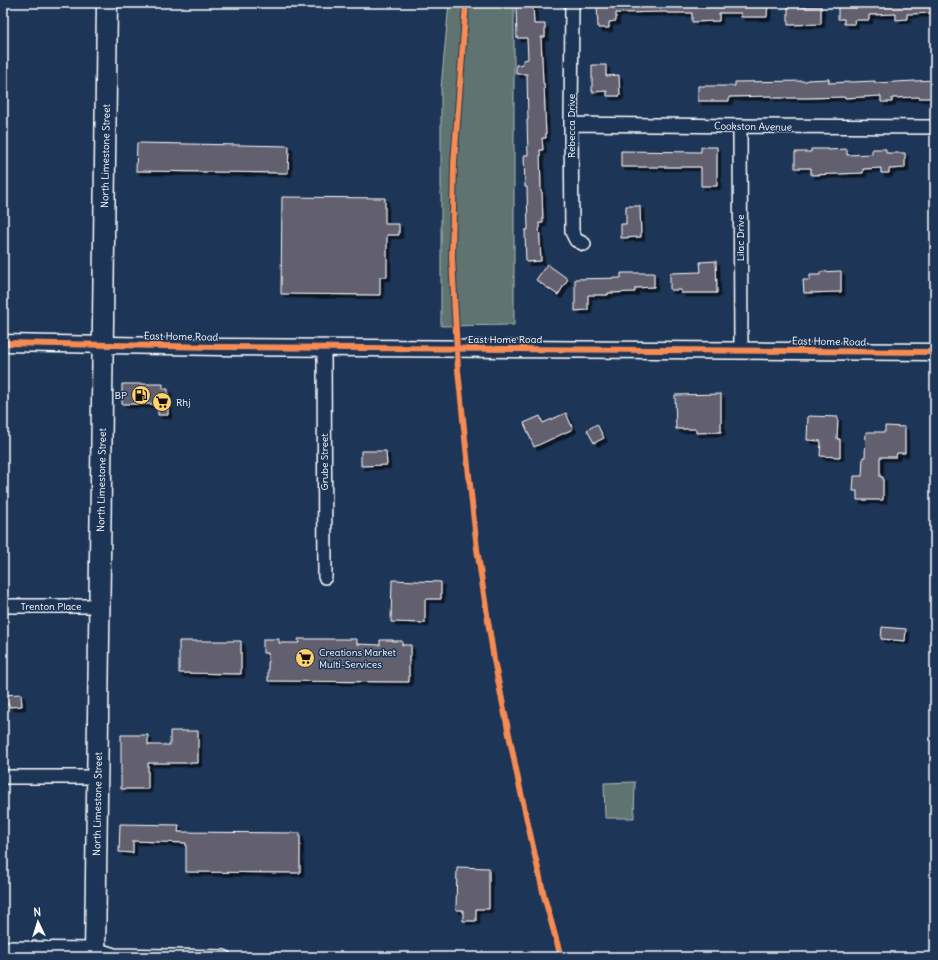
<svg xmlns="http://www.w3.org/2000/svg" width="938" height="960" viewBox="0 0 938 960" font-family="Delius,sans-serif">
<style>
.green{fill:#5e736f;stroke:#aeb9b7}
.building{fill:#625f6e;stroke:#fff;filter:url(#shadow)}
.lines{fill:none;stroke-linecap:round;stroke-linejoin:round}
.minor-casing{stroke:#fff;stroke-width:16}
.tertiary-casing{stroke:#fff;stroke-width:19}
.primary-casing{stroke:#fff;stroke-width:23}
.minor{stroke:#1d3557;stroke-width:13}
.tertiary{stroke:#1d3557;stroke-width:16}
.primary{stroke:#1d3557;stroke-width:20}
.cycleway-casing{stroke:#1d3557;stroke-width:8}
.cycleway{stroke:#f68b52;stroke-width:6}
.labels{text-anchor:middle;stroke-width:3;stroke-linejoin:round;paint-order:stroke}
.street-label{font-size:10px;fill:#fff;stroke:#1d3557}
.poi-label{font-size:10px;fill:#fff;stroke:#1d3557;text-anchor:start}
</style>
<defs>
<filter id="shadow"><feDropShadow dx="3.5" dy="3.5" stdDeviation="0" flood-color="#0009"/></filter>
</defs>
<rect width="100%" height="100%" fill="#1d3557"/>
<filter id="ink" filterUnits="userSpaceOnUse"><feTurbulence type="fractalNoise" baseFrequency=".025" numOctaves="2"/><feDisplacementMap in="SourceGraphic" scale="8" xChannelSelector="R" yChannelSelector="G"/><feConvolveMatrix kernelMatrix="1 2 1 2 8 2 1 2 1" color-interpolation-filters="sRGB"/></filter>
<g filter="url(#ink)">
<!-- green -->
<path class="green" d="M449,3H514V325L441,326V88Z
M635,782L634,818H605L604,783Z"/>
<!-- building -->
<path class="building" d="M597,3H768L767,17H741V13H719V21L692,22V13H667V12L616,13V21L609,22V28H598Z
M788,3H802V7L821,6V24L788,25Z
M838,3H851V6L883,5V3H935V13L907,14V19L896,20V14L869,15V20H854L855,24H844V19H838Z
M516,4H533L534,24H545V37H541L543,83H544L546,138H542L543,150H540L541,192H542L543,223H539L541,261L526,262L525,230H528L527,187H525L524,155H528L527,120H528L527,74H516V65L523,64V60L528,59L527,38H517Z
M592,65H606V76L619,75L620,96H607V91L592,92Z
M829,79V83L875,81V83L935,80V98H919V97L892,98V102H881V96L844,98V97L807,98H772V96L729,97V101H698V86H735V82L807,81V80Z
M137,143L289,146L288,173L136,171Z
M701,147H717V186H701V167H621V151L701,152Z
M811,149H828V150L847,149V155L872,154V149H886V153H905V168L889,169V173H881V168L863,169V173L811,175V168H795V152H811Z
M282,197L385,198V224H399V235H387V277H380V295L281,294Z
M626,206H640L641,237L621,238V224H626Z
M716,261L717,293H681V290H670V273L701,272L700,262Z
M547,264L568,279L558,295L536,280Z
M841,271V292L804,293L803,280H810V275H820V272Z
M621,273H654V287L635,288V292L608,293V295H588V310L575,311V279L621,278Z
M122,384H163V389H168V415H158V404H122Z
M721,394V432L696,433V429H676L675,395Z
M566,413L573,429L534,447L524,423L540,416L543,423Z
M808,416L838,417L837,439H840V457L820,456L821,441L807,440Z
M597,424L604,438L594,443L587,430Z
M885,426L905,427V453H897L896,457H880V477H883V500H857V491H853L854,476H862L863,457H865L866,432H885Z
M361,451H386L387,465L361,466Z
M392,580L441,582V599H425V623L391,622Z
M882,627L906,629L905,641L881,639Z
M263,639H279V643H299L298,639H357V644L380,645V640H393V641H402V645H411V656H409V682L268,681V653H263Z
M179,641H241V674L179,673Z
M21,694L22,706L9,707V704H3V695Z
M170,731H198V763H148V789H121V735H148V745H170Z
M120,824L179,825L178,832L300,833V873L186,872V843L133,841V853L119,852Z
M457,867L489,868V909H476V921H463V910H456Z"/>
<g class="lines">
<!-- minor casing -->
<g class="minor-casing">
<path id="minor" d="M572,3L571,124L572,232L576,240L584,244
M571,124L740,126L935,127
M740,126L741,350
M324,347L325,577
M3,606H99
M3,777H97
M3,948L95,949L114,955L224,957"/>
</g>
<!-- tertiary casing -->
<g class="tertiary-casing">
<path id="tertiary" d="M3,343L218,347L935,352"/>
</g>
<!-- primary casing -->
<g class="primary-casing">
<path id="primary" d="M95,957L107,3"/>
</g>
<!-- minor -->
<use href="#minor" class="minor"/>
<!-- tertiary -->
<use href="#tertiary" class="tertiary"/>
<!-- primary -->
<use href="#primary" class="primary"/>
<!-- cycleway casing -->
<g class="cycleway-casing">
<path id="cycleway" d="M466,3L454,163L452,258L458,370L466,448L477,549L494,660L519,784L544,896L561,957
M3,343L218,347L935,352"/>
</g>
<!-- cycleway -->
<use href="#cycleway" class="cycleway"/>
</g>
</g>
<!-- icons -->
<defs>
<g id="fuel-disc" transform="scale(1)"><circle r="9.5" fill="#ffd166" stroke="#1d3557"/><path d="M-5.5-6h7V0h2V4h1.3V-2.5L3-4.5l.8-.8L6-3V5H2.5V1h-1V6h-7ZM-4.2-4.7v3.2H.2V-4.7Z" fill="#111"/></g>
<g id="supermarket-disc" transform="scale(1)"><circle r="9.5" fill="#ffd166" stroke="#1d3557"/><path d="M-6-5.5h2.5l.6 2H6L4.5 2H-2.5L-4.4-4H-6ZM-1.5 3.2a1.3 1.3 0 1 0 .1 0ZM3 3.2a1.3 1.3 0 1 0 .1 0Z" fill="#111"/></g>
</defs>
<g fill-rule="evenodd">
<use href="#fuel-disc" x="141" y="395"/>
<use href="#supermarket-disc" x="162" y="402"/>
<use href="#supermarket-disc" x="305" y="658"/>
</g>
<g class="labels">
<!-- street labels -->
<g class="street-label">
<text transform="translate(571 126) rotate(-90)" y="4">Rebecca Drive</text>
<text transform="translate(753 126) rotate(1)" y="4">Cookston Avenue</text>
<text transform="translate(105 156) rotate(-89)" y="4">North Limestone Street</text>
<text transform="translate(740 238) rotate(-90)" y="4">Lilac Drive</text>
<text transform="translate(181 336) rotate(1)" y="4">East Home Road</text>
<text x="505" y="343">East Home Road</text>
<text transform="translate(829 341) rotate(1)" y="4">East Home Road</text>
<text transform="translate(324 462) rotate(-90)" y="4">Grube Street</text>
<text transform="translate(101 480) rotate(-89)" y="4">North Limestone Street</text>
<text x="51" y="610">Trenton Place</text>
<text transform="translate(97 804) rotate(-89)" y="4">North Limestone Street</text>
</g>
<!-- poi labels -->
<g class="poi-label">
<text x="127" y="399" text-anchor="end">BP</text>
<text x="176" y="406">Rhj</text>
<text x="319" y="656">Creations Market<tspan x="319" dy="12">Multi-Services</tspan></text>
</g>
</g>
<!-- margin -->
<rect width="938" height="960" fill="none" stroke="#1d3557" stroke-width="16"/>
<rect x="8" y="8" width="922" height="944" fill="none" stroke="#fff" stroke-width="1.5" filter="url(#ink)"/>
<!-- north arrow -->
<g transform="translate(38 922) rotate(356)" stroke="#1d3557" stroke-width="3" paint-order="stroke">
<path d="M0-3L7 15L0 10L-7 15Z" fill="#ffffff"/>
<text y="-6" font-size="11" font-weight="bold" text-anchor="middle" fill="#ffffff">N</text>
</g>
</svg>
